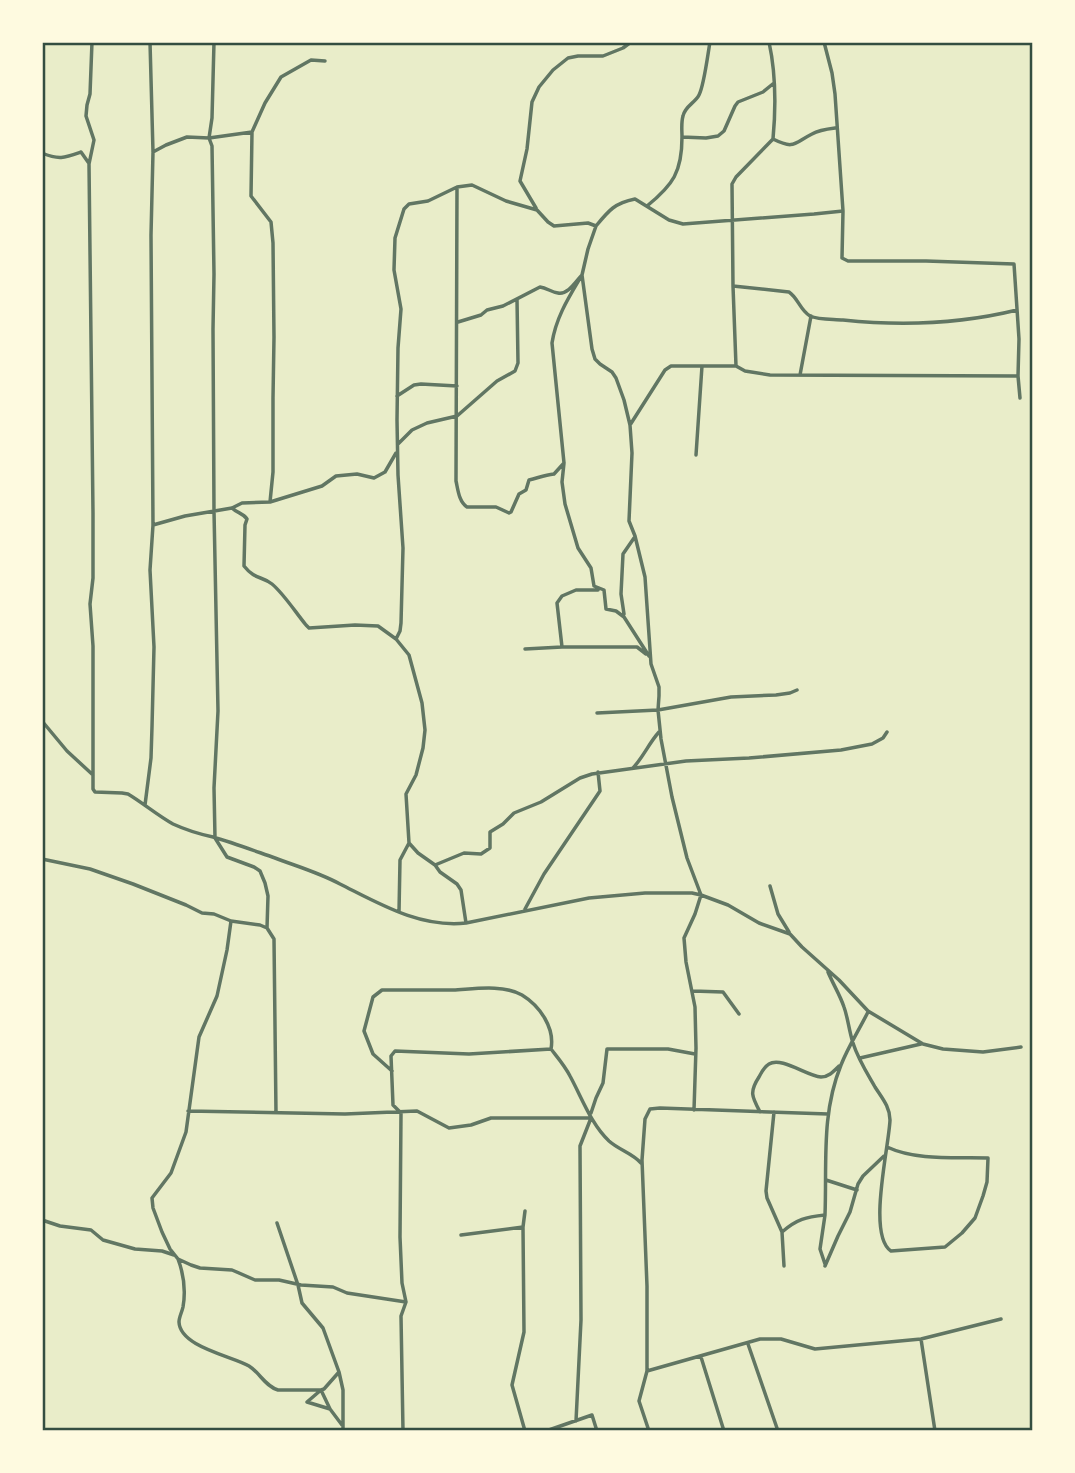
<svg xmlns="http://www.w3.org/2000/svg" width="1075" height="1473" viewBox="0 0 1075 1473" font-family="'Sofia Sans Condensed',sans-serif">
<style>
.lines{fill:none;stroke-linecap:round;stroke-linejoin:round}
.minor{stroke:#617663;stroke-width:3.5}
.neatline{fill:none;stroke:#344e41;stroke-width:2.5}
</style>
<rect width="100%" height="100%" fill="#e9edc9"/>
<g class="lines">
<!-- minor -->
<path class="minor" d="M92,42L90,94L87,105L86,116L94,140L89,164L93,513V578L90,604L93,646V789L95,792L122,793L128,794C143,803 157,815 173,824C186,830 199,834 213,837C234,843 255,851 275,858C296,866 320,873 340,884C380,904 420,928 466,923L589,898L645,893H692L701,895L728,905L759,923L790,934L802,947L839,980L868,1011L923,1044L943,1049L983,1052L1021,1047
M214,42L212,118L209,138L212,146L214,274L213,329L214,511L218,711L214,788L215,838L227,857L254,867L260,871L265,883L268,896L267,928
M824,42L832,73L835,94L843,211L842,258L848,261H926L1014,264L1019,339L1018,376L1020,398
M682,137L706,138L718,136L724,131L735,106L738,102L763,92L774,83
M773,139C795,150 794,143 812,134C819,130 828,129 836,128
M153,152L166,145L187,137L209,138L252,132L265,103L281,77L311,60L325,61
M42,153C59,160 64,158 81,152L88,162
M457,187L456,481C458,490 459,502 467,507H496L509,513L511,512L519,494L526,490L529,480C538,478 544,475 554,474L564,463
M647,206C673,185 682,172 682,137C682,130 681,123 683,116C685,106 695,103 699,95C704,86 708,53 710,42
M536,208L520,181L527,149L532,102L539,87L553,70L568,58L578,56H603L623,48L631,42
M596,226L588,249L582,275L592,349L595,359L600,364L612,372L616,378L624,400L630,425L632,453L629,521L635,536L645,577L651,664L659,687V696L658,710L661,739L672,797L687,858L701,895L695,914L684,938L686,962L695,1007L696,1048L694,1110
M733,286L789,292C798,298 800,310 810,316C819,320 833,319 843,320C901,326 960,324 1017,310
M458,322L481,315L487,310L503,306L540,287C547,288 551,292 558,293C568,295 576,281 582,275C569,297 556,317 552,343L564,463L562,482L565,504L578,548L591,568L594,586L604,590L606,609L616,611L624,617L649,656
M736,366L733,286L732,184L736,177L773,139C776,107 776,74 769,42
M800,375L811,316
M397,396L414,385L421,384L457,386
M630,425L665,370L671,366H736L745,371L770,375L1018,376
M398,444L412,430L427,423L457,416L497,381L515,371L518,363L517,299
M696,455L702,366
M270,502L322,486L336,476L357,474L374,478L385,472L396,453
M232,508C237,513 243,513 247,519L245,525L244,566C255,580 262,576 272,584C284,594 296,613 306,625L309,628L355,625L378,626L396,639L409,655L422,703L425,730L423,748L416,775L406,794L409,843L418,853L435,865L440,872L457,884L461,890L466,923
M153,525L185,516L232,508L242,503L270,502L273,472V398L274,337L273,243L271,222L251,196L252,132
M624,614L621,594L623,554L634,538
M396,639L400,631L401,623L403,548L398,475L397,420L398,348L401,309L394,270L395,238L404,209L409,204L428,201L457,187L472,185L506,201L537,210L548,222L554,226L588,223L596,226C609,210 615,203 635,199L669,220L683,224L814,214L843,211
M562,647L557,603L562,596L576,590H598
M525,649L562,647H637L646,654
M597,713L658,710L731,697L776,695L790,693L797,690
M42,721L67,751L93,775
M633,768C644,756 649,743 659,732
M145,805L151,758L152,727L154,647L150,570L153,525L151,235L153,152L150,42
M42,859L90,869L133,884L186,905L202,913L214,914L231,921L260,925L267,928L274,939L276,1113
M435,865L464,853L481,854L490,848V832L503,824L514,813L541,802L580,778L592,774L686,761L749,758L841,750L872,744L883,738L887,732
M770,886L778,914L789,932
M525,909L544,874L600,791L598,772
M399,912L400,860L409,843
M231,921L227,950L217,996L199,1037L186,1132L171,1173L152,1198L153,1208L162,1232L170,1249L178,1259L191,1265L200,1268L232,1270L255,1280H279L301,1285L333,1287L347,1293L406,1302
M828,972C833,984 840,995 844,1007C848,1018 849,1031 853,1043C858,1059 867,1073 875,1087C882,1098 890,1107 890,1120C889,1147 867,1235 891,1251L945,1247L962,1233L975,1218L983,1196L987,1182L988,1158C955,1157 917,1161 887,1147
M693,991L723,992L739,1014
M860,1058L921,1044
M392,1071L373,1054L364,1031L373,997L382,990C406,990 429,990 453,990C474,989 502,984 522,995C540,1006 555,1028 551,1049C558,1058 565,1066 570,1076C582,1098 591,1124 609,1141C619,1150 632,1153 641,1163
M188,1111L345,1114L417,1111L449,1128L471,1125L491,1118H591L580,1146L581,1320L576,1421
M760,1112C752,1097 749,1092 759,1077C761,1073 764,1067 769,1064C781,1056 807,1076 821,1077C829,1077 834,1071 839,1066
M774,1112L766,1191L767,1198L782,1232L784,1266
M591,1113L596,1098L603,1083L607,1049H668L695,1054
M826,1180L857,1190
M525,1211L523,1227L524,1332L512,1385L525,1431
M825,1215C827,1164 821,1114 841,1065C848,1047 859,1030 868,1012
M42,1220L60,1226L91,1230L103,1240L135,1249L162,1251L174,1255
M277,1223L298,1285L302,1303L323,1328L339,1372L343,1390V1431
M782,1232C797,1219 806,1217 825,1215L820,1249L825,1264
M461,1235L523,1227
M178,1259C184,1275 186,1290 183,1307C182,1312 179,1317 179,1322C180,1347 232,1356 249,1366C260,1373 265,1386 278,1390H321L324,1389L339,1372
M825,1266L838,1236L850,1212L858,1184L863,1176L884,1156
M921,1339L935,1431
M748,1344L778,1431
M701,1357L724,1431
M647,1371L760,1339H781L815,1349L921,1339L1001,1319
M330,1409L321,1390L307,1402L330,1409L342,1425
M403,1431L401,1316L406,1302L402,1283L400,1237L401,1113L393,1105L391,1056L395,1051L469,1054L551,1049
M546,1431L592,1415L597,1431
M649,1431L639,1401L647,1371V1286L642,1160L645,1119L650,1109L660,1108L828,1114"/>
</g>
<!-- border -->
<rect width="1075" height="1473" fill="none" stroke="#fefae0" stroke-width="88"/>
<rect x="44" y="44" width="987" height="1385" class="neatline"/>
</svg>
